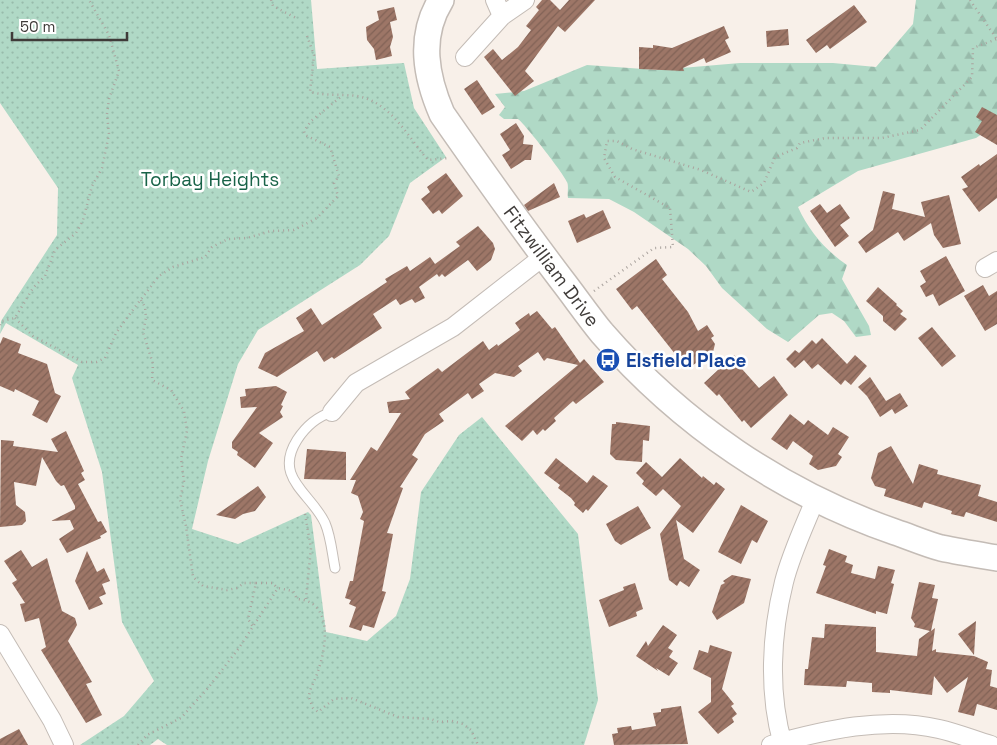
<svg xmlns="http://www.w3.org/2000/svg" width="997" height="745" viewBox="0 0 997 745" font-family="'Space Grotesk',sans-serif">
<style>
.forest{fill:url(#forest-firs)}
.park{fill:url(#park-dots)}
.building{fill:url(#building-hatch)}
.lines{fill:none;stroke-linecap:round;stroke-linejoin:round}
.lane-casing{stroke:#c4bcb6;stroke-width:11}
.street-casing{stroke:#c4bcb6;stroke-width:20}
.secondary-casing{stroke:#c4bcb6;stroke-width:28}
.path{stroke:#aaa39e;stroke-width:2.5;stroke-dasharray:1 4;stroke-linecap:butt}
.lane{stroke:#fff;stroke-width:9}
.street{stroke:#fff;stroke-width:18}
.secondary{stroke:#fff;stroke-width:25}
.labels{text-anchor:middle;stroke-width:5;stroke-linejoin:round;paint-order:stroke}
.park-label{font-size:19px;fill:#186348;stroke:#fff}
.street-label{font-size:19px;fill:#3f3b39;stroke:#fff}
.transit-label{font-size:19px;font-weight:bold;fill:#164399;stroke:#fff;text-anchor:start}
</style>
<defs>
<pattern id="forest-firs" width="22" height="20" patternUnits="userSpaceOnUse" patternTransform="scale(1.25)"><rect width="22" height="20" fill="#b0d9c6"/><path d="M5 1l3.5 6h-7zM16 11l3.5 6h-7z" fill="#98bbab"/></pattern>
<pattern id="park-dots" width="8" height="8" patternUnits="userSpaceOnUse" patternTransform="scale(1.25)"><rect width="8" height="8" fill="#b0d9c6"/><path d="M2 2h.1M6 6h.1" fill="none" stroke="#98bbab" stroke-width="1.8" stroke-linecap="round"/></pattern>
<pattern id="building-hatch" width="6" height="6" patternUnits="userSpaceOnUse" patternTransform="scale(1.25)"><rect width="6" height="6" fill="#9d7667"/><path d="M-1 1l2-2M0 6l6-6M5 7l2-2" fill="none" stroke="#816256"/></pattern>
</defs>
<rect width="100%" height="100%" fill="#f8f0e9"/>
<!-- forest -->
<path class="forest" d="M916,0H997V124L976,138L858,171L798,207C809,231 825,250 847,265L842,279L869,326L871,335L856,337L844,321L832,313L819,315L788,342L767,329L722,288L706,266L688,249L634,212L609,199L568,198C567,193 569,186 567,182C564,174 524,123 518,119H504L499,115L505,107L495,94L524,91L587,65L658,70L740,63H833L876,67L913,24Z"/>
<!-- park -->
<path class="park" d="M0,0H311L317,69L404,63L414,108L446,157L410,183L389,236L360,265L258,330L238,364L208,461L192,529L238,544L308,512L311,515L326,632L367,641L396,616L410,579L421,492L459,435L482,417L578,534L598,700L584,745H167L158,739L150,745H80L124,716L154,681L122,622L102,472L72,378L78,365L6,323L0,334L1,321L57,235L58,188L0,103Z"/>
<!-- building -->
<path class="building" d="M542,0H550L560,10L569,0H595L565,32L558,26L525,71L534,81L515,96L484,57L493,49L502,60L518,47L531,30L526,26L539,10L536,7Z
M854,5L867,22L830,49L827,45L816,53L806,40Z
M394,7L397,20L390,22L393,37L390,47L392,56L376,60L374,49L367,40L366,27L379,20L377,11Z
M724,26L729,38L725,40L731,52L706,63L704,58L683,68L684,71L639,69V47L653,48V45L672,48Z
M788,29L789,45L767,47L766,31Z
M477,80L495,107L482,115L464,89Z
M982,107L997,115V145L975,132L982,121L976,117Z
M516,123L524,136L523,144L533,145L531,160H525L511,169L502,155L510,150L500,134Z
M997,154V198L979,212L962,189L968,187L961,177L979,164L980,166Z
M446,173L463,196L442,214L439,210L433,214L421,199L430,192L427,187Z
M554,183L560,197L528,211L524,205Z
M883,191L895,194L892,209L925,217L921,202L949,195L961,244L943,248L934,235L931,223L904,241L898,232L866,253L858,242L873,230Z
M820,204L827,213L840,204L850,218L840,225L849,236L835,247L810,211Z
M603,210L611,228L577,243L568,221L584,214L586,218Z
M478,226L493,243L495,249L491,260L477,271L468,260L445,277L442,274L439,277L437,274L419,287L425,298L415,303L412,299L400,305L396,299L373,314L382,328L334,359L332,357L324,362L317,351L277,377L258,368L265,353L304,331L296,318L311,308L322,325L387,282L385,279L407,266L410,271L430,257L435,264L460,246L456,242Z
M946,256L965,291L939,306L933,294L926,297L920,286L926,282L920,271Z
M656,259L667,275L662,279L688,312L698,331L707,325L714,336L711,338L715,344L713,352L687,369L637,306L632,310L616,289Z
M983,285L989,296L997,291V324L985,331L964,296Z
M878,287L897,304L896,305L903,311L900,314L907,319L895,331L883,321V316L866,301Z
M537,311L552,329L555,327L580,363L584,359L604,382L576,404L573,401L554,418L556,421L545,431L543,429L537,435L533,430L522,441L505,426L578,365L547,358L544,361L538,352L518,366L522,371L514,377L495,373L479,384L484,391L472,399L468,393L439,414L444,421L425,434L412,455L418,459L400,487L403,488L387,533L393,534L382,591L386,592L374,628L363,625L361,631L349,627L356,607L349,604L351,600L345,598L350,581H353L364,521L360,519L363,512L358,496L351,493L356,480H350L371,447L377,451L401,413H389L387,402L410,399L405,392L438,368L442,372L483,341L489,350L497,344L498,346L520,330L515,323L529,313L530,316Z
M932,327L956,356L942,367L918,338Z
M3,337L21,344L18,353L47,364L55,393L61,396L47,423L32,415L39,401L15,389L14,392L0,386V344Z
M822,338L847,364L855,355L867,366L851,385L845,380L841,385L818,364L812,369L804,360L795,368L786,359L795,350L799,353L812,340L816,344Z
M734,355L744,366L742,369L759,388L774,376L788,395L751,428L744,420L742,422L719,394L717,396L704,383Z
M870,377L888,404L886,401L900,393L908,406L895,414L892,409L880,417L867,396L858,387Z
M276,386L287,392L281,405L283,406L280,412L283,417L259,433L273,443L255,468L237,455L238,452L232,448V442L257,407L241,408L240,397L246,396L245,389Z
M790,414L804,425L808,420L828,435L833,427L849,437L838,454L842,457L836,466L818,470L809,464L813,456L793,441L787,450L771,439Z
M616,422L650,426L649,441L643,440L642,462L616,460L610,454L612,424H616Z
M66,431L84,471L81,473L85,480L78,484L98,522L101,521L107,532L100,536L101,538L67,553L59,539L74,529L70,520L51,521L75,509V506L64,485L61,486L56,481L42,457L36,486L14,482L16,505L25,512L26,521L22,525L0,527L1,440L14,441L13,446L58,452L51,439Z
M891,446L913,484L919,464L938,470L937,474L981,485L978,496L997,502V522L966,512L964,517L951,514L952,511L924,502L922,508L884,496L886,489L875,486L871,478L878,453Z
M307,449L346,452V480L304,479Z
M556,458L587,483L593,475L608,486L588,511L586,509L583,513L574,505L575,503L571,498L558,488L560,485L544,473Z
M680,458L702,478L703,476L714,485L716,482L725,489L693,533L676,520L684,559L700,570L689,587L680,581L677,586L669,580L660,534L681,506L663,489L656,496L642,484L644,481L636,473L646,462L662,477Z
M258,486L266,497L255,511L243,514L235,519L216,515Z
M741,505L768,521L757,543L752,540L741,564L718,552Z
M638,506L651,528L621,545L615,541L606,524Z
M829,549L847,556L845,562L853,565L851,573L875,579L878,566L895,570L891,583L894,584L887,614L876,611V614L816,593L826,566L823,565Z
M21,550L32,567L47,558L62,611L75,618L77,625L68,641L92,682L86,684L102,715L86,723L41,650L46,647L39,618L25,622L20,604L25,603L12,583L17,580L4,561Z
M87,551L97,572L104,568L110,581L102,584L106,594L99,597L103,604L89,610L75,581Z
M732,575L751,579L744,603L717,620L712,612L721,585L725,583L723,581Z
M919,582L935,585L932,598L938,599L931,631L935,628L932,651L936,649V652L974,656L988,662L986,669L992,670L990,686L997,688V710L977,704L974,716L958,712L968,677L947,693L934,676L932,695L890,690V693L872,692V683L847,681L846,687L804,685L805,669H808L812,637L824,638L825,624L876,627V652L917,656L919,639L930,631L914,627L915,624L911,618Z
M635,583L643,609L636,612L637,616L609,627L599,600L624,590L623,587Z
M976,621L974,655L958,634Z
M663,625L677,635L668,648L673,651L669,657L678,663L669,676L656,668L658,671L636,656L646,641L648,646Z
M710,645L732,652L722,689L734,704L731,706L737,714L732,718L734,722L718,734L698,712L711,702V678L693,669L699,650L708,653Z
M681,706L688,744L614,745L612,734L618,733L617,728L631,726L632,730L656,726L653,713L661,712V709Z
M19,729L28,745H0V739Z"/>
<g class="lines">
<!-- lane casing -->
<g class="lane-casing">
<path id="lane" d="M332,412C316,417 306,426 297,440C273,478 311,493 325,523C331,537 332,553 335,568"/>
</g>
<!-- street casing -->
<g class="street-casing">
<path id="street" d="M495,0L502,16L525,0
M465,57L502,16
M985,268L997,261
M332,412L356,383L453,327L544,256
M0,634L52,720L64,745
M771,745C824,730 885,716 939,729C957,733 974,740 991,745
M783,745C768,693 771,634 784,582C791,554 804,527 815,500"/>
</g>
<!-- secondary casing -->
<g class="secondary-casing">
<path id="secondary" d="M441,0C418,37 426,77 442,114C481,170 520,225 561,279C575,297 588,316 602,333C681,424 782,493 895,532C910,537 926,544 941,548C960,552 979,555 997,558"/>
</g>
<!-- path -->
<path class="path" d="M271,0L273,6L296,18
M970,0L996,38
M307,36L314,55L310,92C326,96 342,94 357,96C391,102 407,136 428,160L448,158
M594,291L654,248L673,247L670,208L615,177L604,158L607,141H617L632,149L701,170L751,192L764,183L775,157L797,148L800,143L825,138H882L920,130L972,77L973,48L997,39
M141,300L145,307L146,318L143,332L153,364L152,380L171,390L184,411L187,431L181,459L184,481L180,500L186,526L193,577L203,586L227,590L237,588L244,583H256L248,619L253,627
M15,318L33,336L82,362H97L105,358L116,333L135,307L159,276L173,267L205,257L212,247L228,239L247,238L271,231L294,230L317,218L338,196L334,183L339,176L330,147L305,135L304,131L311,121L342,96
M0,325L2,321L15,318L33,288L45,276L55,250L76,233L83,220L92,186L102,168L109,134L107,114L109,99L119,71L109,35L89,0
M305,514L311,548L306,599
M256,583H273L277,588
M138,745L147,735L181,718L208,688L239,648L278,588L293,591L297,599C333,601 327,646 318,671C316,679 309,689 309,697C310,701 312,705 313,708L318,712L334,699L351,698L398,717L431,719L439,722L452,721L463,724L471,730L478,745"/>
<!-- lane -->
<use href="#lane" class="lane"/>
<!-- street -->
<use href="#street" class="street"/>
<!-- secondary -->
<use href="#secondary" class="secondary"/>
</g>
<!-- icons -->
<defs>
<g id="bus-disc" transform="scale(1.25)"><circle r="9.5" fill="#1a4fb4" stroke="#fff"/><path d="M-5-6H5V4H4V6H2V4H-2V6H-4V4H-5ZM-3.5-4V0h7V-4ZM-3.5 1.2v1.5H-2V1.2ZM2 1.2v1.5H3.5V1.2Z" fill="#fff"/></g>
</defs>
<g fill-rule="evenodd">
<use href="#bus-disc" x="608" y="360"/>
</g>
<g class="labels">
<!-- park labels -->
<g class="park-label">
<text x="210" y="186">Torbay Heights</text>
</g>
<!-- street labels -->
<g class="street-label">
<text transform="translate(552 266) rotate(53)" y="7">Fitzwilliam Drive</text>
</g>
<!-- transit labels -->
<g class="transit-label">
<text x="626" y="367">Elsfield Place</text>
</g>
</g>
<!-- scale -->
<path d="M12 32v8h115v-8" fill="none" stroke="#3f3b39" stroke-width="2.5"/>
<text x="20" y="32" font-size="15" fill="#3f3b39" stroke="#ffffff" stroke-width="4" paint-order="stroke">50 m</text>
</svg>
